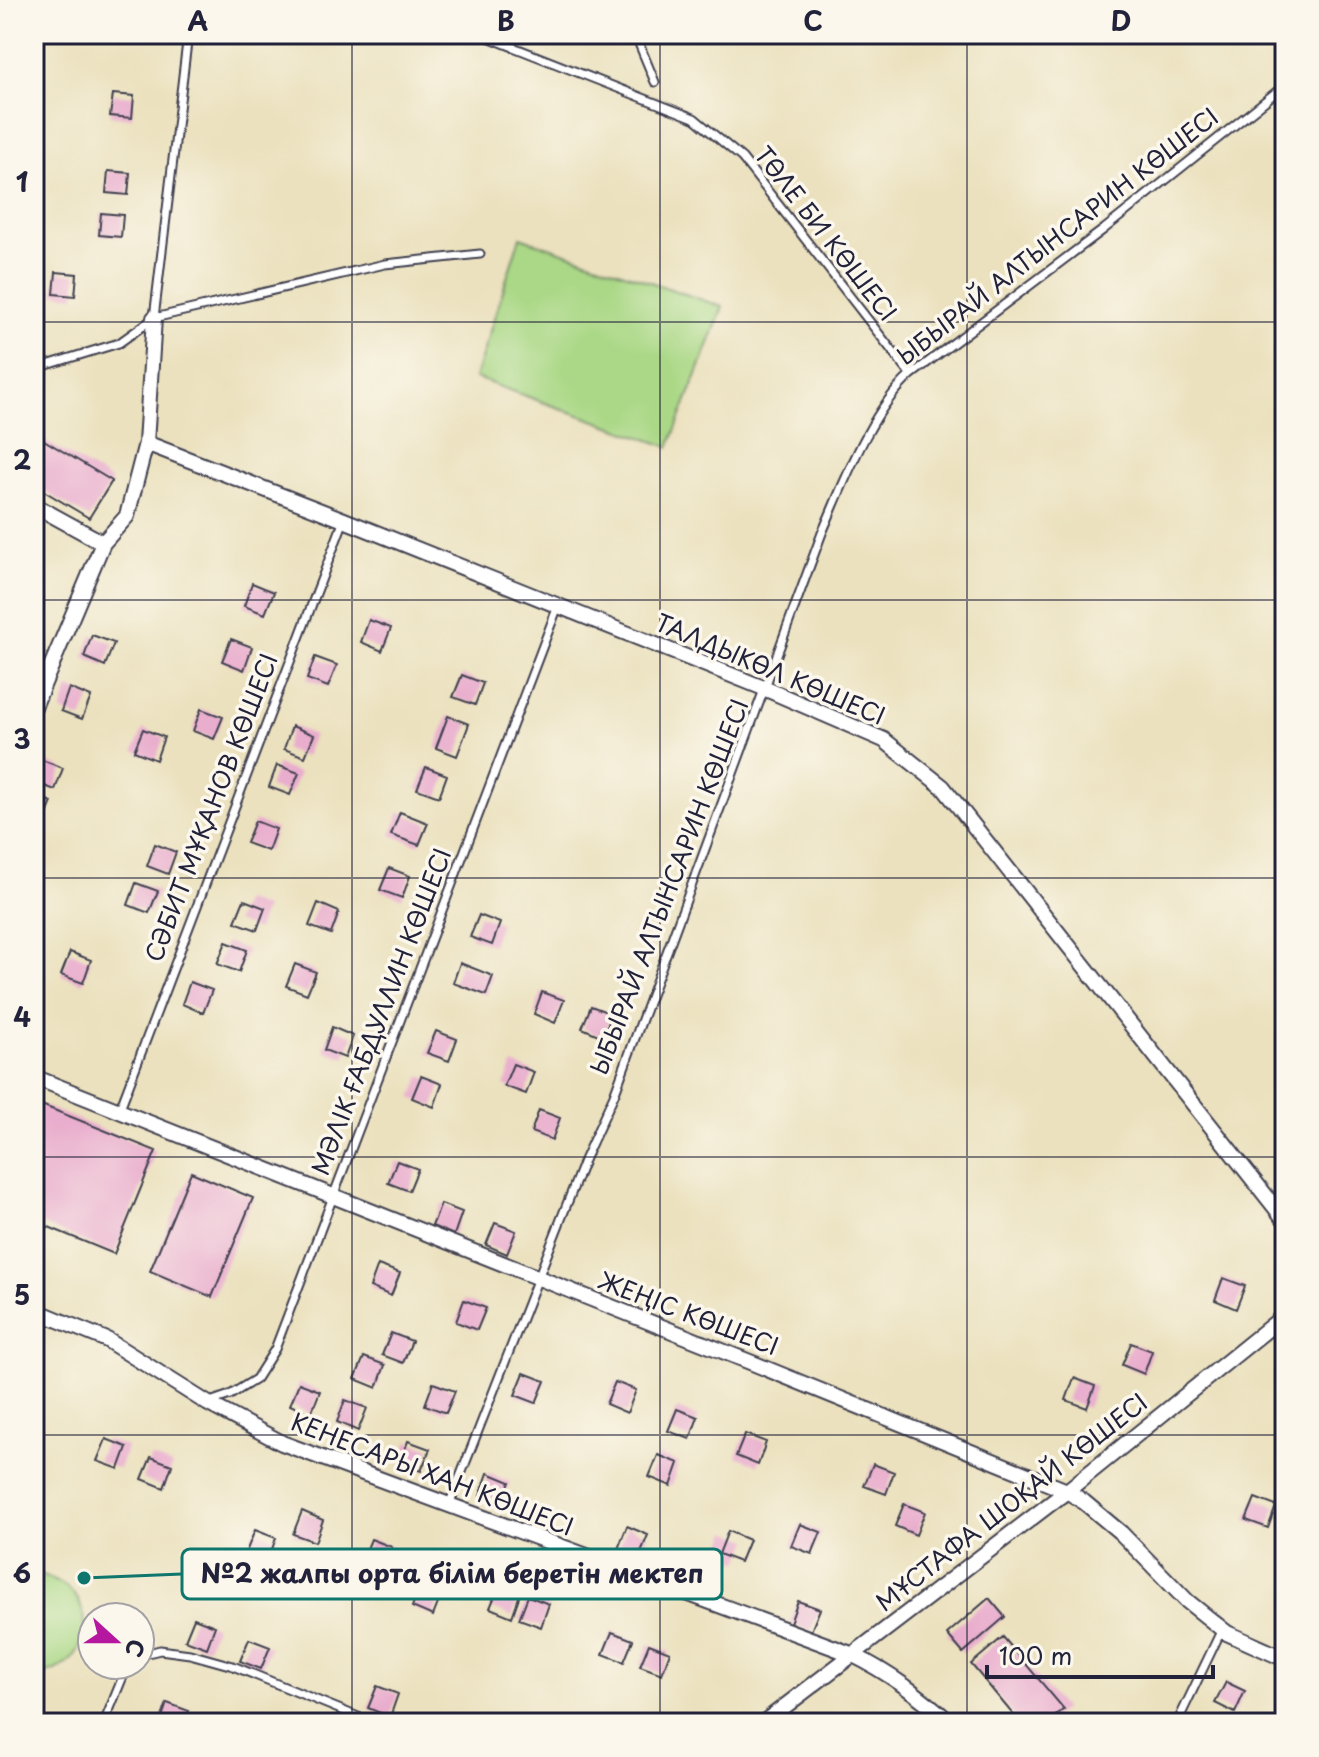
<svg xmlns="http://www.w3.org/2000/svg" width="1319" height="1757" viewBox="0 0 1319 1757" font-family="'Playpen Sans',sans-serif">
<style>
.green{fill:#aad886;stroke:#667d60;stroke-width:2}
.building{fill:#e9adcd}
.lines{fill:none;stroke-linecap:round;stroke-linejoin:round}
.service-casing{stroke:#403f4f;stroke-width:11}
.minor-casing{stroke:#403f4f;stroke-width:18}
.service{stroke:#fff;stroke-width:7}
.minor{stroke:#fff;stroke-width:14}
.grid{fill:none;stroke:#22223b;stroke-width:2;stroke-opacity:0.55}
.labels{text-anchor:middle;stroke-width:7;stroke-linejoin:round;paint-order:stroke}
.street-label{font-size:24px;fill:#22223b;stroke:#fbf7ec}
.leader{fill:none;stroke:#0f766e;stroke-width:3}
.callout-dot{fill:#0f766e;stroke:#fbf7ec;stroke-width:3}
.callout{fill:#fbf7ec;stroke:#0f766e;stroke-width:3}
.callout-label{font-size:26px;text-anchor:middle;font-weight:bold;fill:#22223b}
.neatline{fill:none;stroke:#22223b;stroke-width:3}
.grid-label{font-size:26px;text-anchor:middle;font-weight:bold;fill:#22223b}
</style>
<rect width="100%" height="100%" fill="#fbf7ec"/>
<filter id="ink" filterUnits="userSpaceOnUse"><feTurbulence type="fractalNoise" baseFrequency=".0125" numOctaves="2"/><feDisplacementMap in="SourceGraphic" scale="16" xChannelSelector="R" yChannelSelector="G"/><feConvolveMatrix kernelMatrix="1 2 1 2 8 2 1 2 1" color-interpolation-filters="sRGB"/></filter>
<filter id="wash" filterUnits="userSpaceOnUse"><feTurbulence type="fractalNoise" baseFrequency=".006" numOctaves="4" result="noise"/><feDisplacementMap in="SourceGraphic" scale="32" xChannelSelector="R" yChannelSelector="G"/><feGaussianBlur stdDeviation="1.8" result="paint"/><feColorMatrix in="noise" values="0 0 0 0 0 0 0 0 0 0 0 0 0 0 0 0 0 1.4 0 .05"/><feComposite in="paint" operator="in"/></filter>
<g filter="url(#wash)">
<rect width="100%" height="100%" fill="#ebe1be"/>
<!-- green -->
<path class="green" d="M520,237L723,307L669,447L475,378Z
M34,1572C46,1576 58,1580 68,1588C89,1606 89,1642 70,1661C60,1670 49,1673 36,1675H34Z"/>
<g id="blocks">
<!-- building -->
<path class="building" d="M121,34H143L142,39L120,37Z
M113,94L134,96L132,118L110,116Z
M108,171L130,173L128,195L106,193Z
M101,213L123,215L121,237L99,235Z
M34,268L42,269L40,291H34Z
M56,272L77,274L75,296L54,294Z
M34,434L112,481L89,518L34,485Z
M252,583L274,592L265,614L244,606Z
M369,620L391,628L382,651L361,642Z
M92,635L114,643L105,666L84,657Z
M231,639L252,647L244,670L222,661Z
M315,657L337,665L328,687L307,679Z
M462,675L483,683L475,705L453,697Z
M69,688L91,697L82,719L61,711Z
M201,709L223,717L214,739L193,731Z
M448,716L469,724L457,756L436,748Z
M292,726L314,735L305,757L284,749Z
M143,729L164,737L156,760L134,751Z
M42,760L63,768L55,790L34,782Z
M277,765L299,773L290,795L269,787Z
M426,767L447,775L439,797L417,789Z
M34,795L52,802L43,824L34,821Z
M400,812L428,823L419,845L391,835Z
M255,821L276,829L268,851L246,843Z
M155,844L176,852L168,874L147,866Z
M389,868L410,876L402,898L380,890Z
M136,883L158,891L149,913L128,905Z
M244,900L265,908L257,930L235,922Z
M318,903L339,912L331,934L309,926Z
M479,915L500,923L492,945L470,937Z
M226,942L247,950L239,972L217,964Z
M70,952L91,960L83,983L61,975Z
M460,963L493,976L486,995L453,983Z
M295,964L316,972L307,994L286,986Z
M190,982L212,990L203,1013L182,1004Z
M542,992L564,1000L555,1023L534,1014Z
M591,1006L612,1014L603,1037L582,1028Z
M332,1027L353,1036L345,1058L324,1050Z
M436,1031L457,1039L449,1061L427,1053Z
M513,1064L534,1072L526,1094L504,1086Z
M421,1076L442,1084L434,1107L412,1098Z
M34,1102L156,1151L114,1254L34,1221Z
M539,1110L560,1118L552,1140L531,1132Z
M397,1161L418,1169L409,1191L388,1183Z
M191,1172L253,1198L212,1297L150,1271Z
M441,1204L462,1212L454,1235L432,1226Z
M495,1223L516,1231L507,1254L486,1245Z
M378,1265L400,1273L391,1296L370,1287Z
M1223,1278L1245,1286L1236,1309L1215,1300Z
M464,1300L486,1308L477,1330L456,1322Z
M391,1333L412,1341L403,1363L382,1355Z
M1131,1343L1152,1351L1144,1374L1122,1365Z
M364,1357L385,1365L377,1388L355,1379Z
M524,1373L545,1381L536,1403L515,1395Z
M1074,1378L1095,1386L1087,1408L1066,1400Z
M615,1382L636,1390L627,1413L606,1404Z
M299,1383L320,1391L311,1414L290,1405Z
M433,1383L455,1391L446,1413L425,1405Z
M345,1400L367,1408L358,1431L337,1422Z
M677,1409L698,1417L690,1439L668,1431Z
M745,1434L766,1442L758,1465L736,1456Z
M106,1439L127,1447L119,1469L97,1461Z
M408,1441L430,1449L421,1471L400,1463Z
M658,1455L679,1463L671,1486L649,1477Z
M151,1457L172,1465L164,1488L142,1479Z
M873,1464L894,1472L886,1494L864,1486Z
M488,1473L510,1482L501,1504L480,1496Z
M1255,1498L1276,1506L1268,1528L1246,1520Z
M904,1504L925,1512L916,1535L895,1526Z
M302,1511L323,1520L315,1542L293,1534Z
M800,1524L821,1532L812,1554L791,1546Z
M627,1526L648,1535L639,1557L618,1549Z
M255,1530L276,1538L268,1560L246,1552Z
M728,1531L749,1540L740,1562L719,1554Z
M371,1539L392,1547L384,1569L362,1561Z
M420,1585L442,1593L433,1616L412,1607Z
M499,1586L520,1594L512,1617L490,1608Z
M528,1596L549,1604L541,1627L519,1619Z
M989,1598L1005,1617L963,1653L947,1634Z
M798,1601L820,1609L811,1631L790,1623Z
M194,1618L215,1626L207,1648L185,1640Z
M612,1632L633,1640L624,1662L603,1654Z
M1003,1637L1064,1709L1047,1723H1020L971,1664Z
M249,1639L270,1647L261,1669L240,1661Z
M649,1644L670,1652L662,1674L640,1666Z
M1226,1682L1245,1691L1235,1713L1215,1703Z
M377,1686L398,1694L390,1717L368,1708Z
M167,1703L189,1711L184,1723H160Z
M1281,1710L1285,1712V1723H1275Z
M445,1714L468,1723H441Z"/>
</g>
</g>
<g filter="url(#ink)">
<use href="#blocks" fill-opacity="0" stroke="#403f4f" stroke-width="2"/>
<g class="lines">
<!-- service casing -->
<g class="service-casing">
<path id="service" d="M480,34L694,118L742,158L911,375
M635,34L655,82
M154,318L188,34
M34,369L119,343L154,318L385,264L480,254
M119,1111L344,520
M207,1403L230,1395L256,1379L275,1349L558,606
M449,1505L585,1158L614,1095L822,533C844,483 870,411 911,375L1103,230L1285,85
M140,1655L160,1650L190,1654L233,1666L373,1723
M104,1723L124,1674L130,1665
M1177,1723L1222,1629"/>
</g>
<!-- minor casing -->
<g class="minor-casing">
<path id="minor" d="M146,443L344,520L766,689L884,740L943,787L1285,1220
M34,505L103,543
M34,707L103,543L127,516L146,443L154,318
M34,1077L755,1364L1067,1491L1084,1502L1121,1533L1187,1601L1227,1633L1285,1659
M34,1310L107,1340L207,1403L282,1443L851,1654C890,1673 918,1695 951,1723
M763,1723L1067,1491L1285,1315"/>
</g>
<!-- service -->
<use href="#service" class="service"/>
<!-- minor -->
<use href="#minor" class="minor"/>
</g>
</g>
<!-- grid -->
<path class="grid" d="M352,34V1723M660,34V1723M967,34V1723M34,322H1285M34,600H1285M34,878H1285M34,1157H1285M34,1435H1285"/>
<g class="labels">
<!-- street labels -->
<g class="street-label">
<text transform="translate(825 234) rotate(52)" y="8">ТӨЛЕ БИ КӨШЕСІ</text>
<text transform="translate(1058 237) rotate(-38)" y="8">ЫБЫРАЙ АЛТЫНСАРИН КӨШЕСІ</text>
<text transform="translate(770 670) rotate(23)" y="8">ТАЛДЫКӨЛ КӨШЕСІ</text>
<text transform="translate(212 808) rotate(-69)" y="8">СӘБИТ МҰҚАНОВ КӨШЕСІ</text>
<text transform="translate(670 887) rotate(-69)" y="8">ЫБЫРАЙ АЛТЫНСАРИН КӨШЕСІ</text>
<text transform="translate(382 1012) rotate(-69)" y="8">МӘЛІК ҒАБДУЛЛИН КӨШЕСІ</text>
<text transform="translate(688 1314) rotate(21)" y="8">ЖЕҢІС КӨШЕСІ</text>
<text transform="translate(432 1475) rotate(21)" y="8">КЕНЕСАРЫ ХАН КӨШЕСІ</text>
<text transform="translate(1012 1503) rotate(-38)" y="8">МҰСТАФА ШОҚАЙ КӨШЕСІ</text>
</g>
</g>
<!-- callouts -->
<path class="leader" d="M84 1578L182 1574"/>
<circle class="callout-dot" cx="84" cy="1578" r="8"/>
<rect class="callout" x="182" y="1549" width="540" height="50" rx="8"/>
<g class="callout-label">
<text x="452" y="1583">№2 жалпы орта білім беретін мектеп</text>
</g>
<!-- margin -->
<rect width="1319" height="1757" fill="none" stroke="#fbf7ec" stroke-width="88"/>
<!-- north arrow -->
<g transform="translate(116 1641) rotate(111)"><circle r="38" fill="#fbf7ec" stroke="#a4a2a5" stroke-width="2"/>
<path d="M0-6L14 30L0 20L-14 30Z" fill="#b5179e"/>
<text y="-12" font-size="22" font-weight="bold" text-anchor="middle" fill="#22223b">С</text>
</g>
<!-- scale -->
<path d="M987 1665v12h226v-12" fill="none" stroke="#22223b" stroke-width="4"/>
<text x="999" y="1665" font-size="24" fill="#22223b" stroke="#fbf7ec" stroke-width="6" paint-order="stroke">100 m</text>
<rect x="44" y="44" width="1231" height="1669" class="neatline"/>
<g class="grid-label">
<text x="198" y="31">A</text>
<text x="506" y="31">B</text>
<text x="813" y="31">C</text>
<text x="1121" y="31">D</text>
<text x="22" y="192">1</text>
<text x="22" y="470">2</text>
<text x="22" y="749">3</text>
<text x="22" y="1027">4</text>
<text x="22" y="1305">5</text>
<text x="22" y="1583">6</text>
</g>
</svg>
